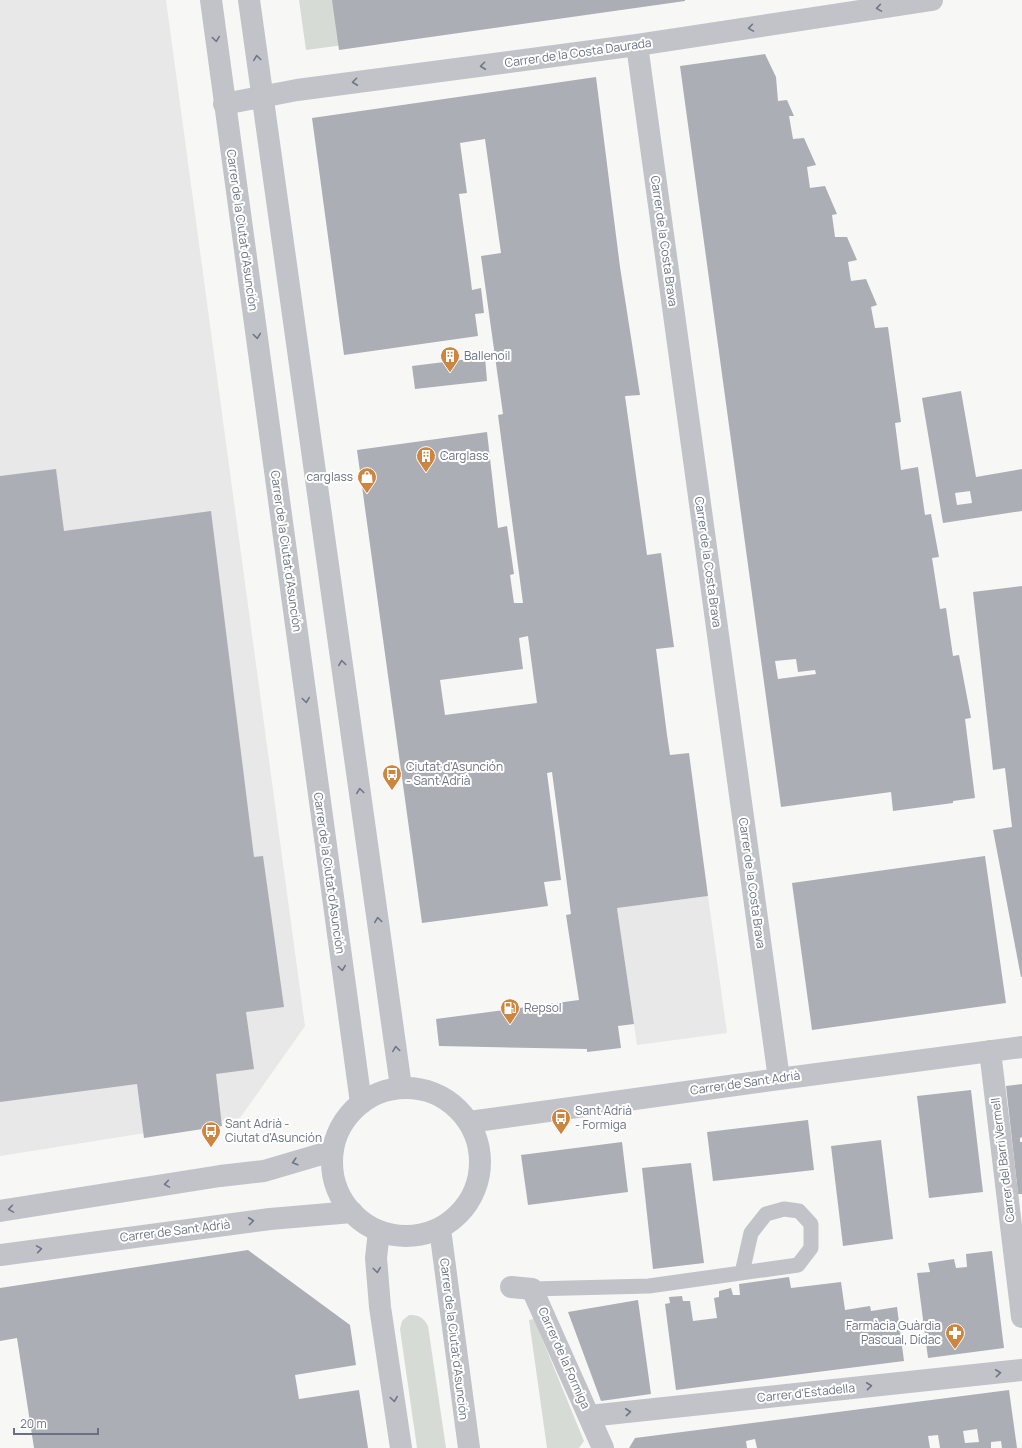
<svg xmlns="http://www.w3.org/2000/svg" width="1022" height="1448" viewBox="0 0 1022 1448" font-family="Manrope,sans-serif">
<style>
.built{fill:#e8e8e8}
.green{fill:#d6dcd5}
.building{fill:#acaeb6;fill-rule:evenodd}
.lines{fill:none;stroke-linecap:round;stroke-linejoin:round}
.service{stroke:#c1c3c8;stroke-width:15}
.minor{stroke:#c1c3c8;stroke-width:22}
.tertiary{stroke:#c1c3c8;stroke-width:22}
.oneway{stroke:#6e7586}
.labels{text-anchor:middle;stroke-width:4;stroke-linejoin:round;paint-order:stroke}
.street-label{font-size:12px;fill:#6a7182;stroke:#fff}
.poi-label{font-size:12px;fill:#6a7182;stroke:#fff;text-anchor:start}
</style>
<rect width="100%" height="100%" fill="#f7f7f5"/>
<!-- built -->
<path class="built" d="M0,0H166L305,1026L240,1118L0,1156Z
M708,896L727,1033L637,1045L617,908Z"/>
<!-- green -->
<path class="green" d="M299,0H680L306,50Z
M409,1315C419,1315 423,1317 428,1326L446,1448H417L400,1329L402,1321Z
M534,1319L584,1441L579,1448H547L529,1320Z"/>
<!-- building -->
<path class="building" d="M332,0H685V1L339,50Z
M765,54L776,77L778,101L787,100L794,116H789L793,139L804,138L816,165L807,167L810,188L825,186L837,214L832,215L835,237H847L857,260L848,262L851,281L866,279L877,305L871,307L875,328L888,327L901,422L895,423L901,470L918,467L925,515L931,514L939,557L932,558L940,609L946,608L953,656L959,655L971,718L965,719L975,798L953,801V803L893,811L891,792L781,807L680,66ZM796,659L798,672L815,670L816,674L778,679L775,661Z
M596,77L620,267L640,395L625,396L631,439L647,555L661,553L674,647L656,649L667,735L670,755L689,753L708,896L617,908L634,1024L618,1026L621,1048L587,1052V1049L439,1046L436,1019L579,1000L566,915L571,914L552,772L547,773L561,880L544,882L548,906L422,923L357,450L487,432L498,528L507,526L514,574L510,575L514,603H523L498,415L503,414L481,256L501,253L485,139L460,143L467,193L459,194L469,266L472,290L481,288L484,313L475,314L478,336L344,355L312,118ZM528,636L537,703L445,715L440,680L523,669L519,638Z
M485,357L487,381L415,389L412,366Z
M961,391L976,477L1022,469V511L943,523L922,398ZM970,491L972,503L957,505L955,493Z
M56,469L64,531L211,511L254,857L263,856L284,1007L246,1012L254,1069L216,1074L222,1126L144,1138L137,1084L0,1102V476Z
M1022,586V977H1021L993,830L1012,827L1005,768L993,770L973,592Z
M985,856L1006,1003L812,1030L792,883Z
M1022,1084V1137L1020,1138V1142H1022V1194H1018L1006,1086Z
M971,1090L983,1192L929,1198L917,1096Z
M808,1120L814,1170L713,1181L707,1132Z
M881,1140L893,1239L843,1246L831,1146Z
M622,1142L628,1192L528,1205L521,1155Z
M691,1163L704,1263L653,1269L642,1168Z
M248,1250L350,1325L356,1365L295,1375L299,1399L359,1390L368,1448H34L17,1338L0,1341V1288Z
M992,1251L1004,1348L928,1358L917,1273L930,1272L928,1263L954,1259L956,1268L967,1267L966,1254Z
M789,1277L791,1288L841,1282L845,1310L870,1306L871,1311L897,1307L904,1361L676,1390L665,1304L670,1303L669,1297L682,1296L683,1301H690L693,1321L717,1318L714,1298L719,1297V1291L731,1288L733,1295H740L739,1284Z
M638,1300L651,1394L601,1401L568,1312Z
M1009,1390L1017,1448H1002L1001,1441L991,1442V1448H940L938,1435L928,1436L930,1448H757L755,1439L746,1441L747,1448H629L635,1438ZM977,1429L979,1442L965,1443L963,1431Z"/>
<g class="lines">
<!-- service -->
<path class="service" d="M532,1289L649,1286L798,1265L811,1248V1224L799,1211L784,1209L766,1214L751,1233L742,1273"/>
<!-- minor -->
<path class="minor" d="M211,0L361,1103
M249,0L401,1087
M637,45L779,1079
M224,104L297,90L637,45L932,0
M990,1051L1022,1317
M469,1122L779,1079L1022,1047
M511,1287L532,1289L603,1448
M589,1416L1022,1370"/>
<!-- tertiary -->
<path class="tertiary" d="M332 1162a74 74 0 1 1 148 0a74 74 0 1 1-148 0Z
M0,1211L220,1176L264,1171L332,1151
M440,1229L469,1448
M379,1231L376,1258L380,1307L401,1448
M0,1255L270,1219L352,1212"/>
</g>
<!-- one-way arrows -->
<defs><path id="oneway-chevron" d="M-2-3.5L2.5 0L-2 3.5" fill="none" stroke-width="1.6" stroke-linecap="round" stroke-linejoin="round"/></defs>
<g class="oneway">
<use href="#oneway-chevron" transform="translate(879 8) rotate(171)"/>
<use href="#oneway-chevron" transform="translate(751 28) rotate(171)"/>
<use href="#oneway-chevron" transform="translate(216 39) rotate(82)"/>
<use href="#oneway-chevron" transform="translate(257 58) rotate(-98)"/>
<use href="#oneway-chevron" transform="translate(483 66) rotate(173)"/>
<use href="#oneway-chevron" transform="translate(355 82) rotate(173)"/>
<use href="#oneway-chevron" transform="translate(257 336) rotate(82)"/>
<use href="#oneway-chevron" transform="translate(342 663) rotate(-98)"/>
<use href="#oneway-chevron" transform="translate(306 700) rotate(82)"/>
<use href="#oneway-chevron" transform="translate(360 791) rotate(-98)"/>
<use href="#oneway-chevron" transform="translate(378 920) rotate(-98)"/>
<use href="#oneway-chevron" transform="translate(342 968) rotate(82)"/>
<use href="#oneway-chevron" transform="translate(396 1049) rotate(-98)"/>
<use href="#oneway-chevron" transform="translate(295 1162) rotate(164)"/>
<use href="#oneway-chevron" transform="translate(167 1184) rotate(171)"/>
<use href="#oneway-chevron" transform="translate(11 1209) rotate(171)"/>
<use href="#oneway-chevron" transform="translate(251 1221) rotate(-7)"/>
<use href="#oneway-chevron" transform="translate(39 1249) rotate(-9)"/>
<use href="#oneway-chevron" transform="translate(377 1270) rotate(83)"/>
<use href="#oneway-chevron" transform="translate(998 1373) rotate(-6)"/>
<use href="#oneway-chevron" transform="translate(869 1386) rotate(-6)"/>
<use href="#oneway-chevron" transform="translate(394 1399) rotate(82)"/>
<use href="#oneway-chevron" transform="translate(628 1412) rotate(-6)"/>
</g>
<!-- icons -->
<defs>
<g id="building-pin" transform="scale(1)"><path d="M0 17L-7.5 6A9.5 9.5 0 1 1 7.5 6Z" fill="#cd853f" stroke="#fff"/><path d="M-4-6H4V6H1V3H-1V6H-4ZM-2.5-4.3h1.7v1.8h-1.7ZM.8-4.3h1.7v1.8H.8ZM-2.5-1h1.7V.8h-1.7ZM.8-1h1.7V.8H.8Z" fill="#fff"/></g>
<g id="shop-pin" transform="scale(1)"><path d="M0 17L-7.5 6A9.5 9.5 0 1 1 7.5 6Z" fill="#cd853f" stroke="#fff"/><path d="M-5-2.5h2.3a2.7 3.5 0 0 1 5.4 0H5L5.5 6h-11ZM-1.5-2.5h3a1.5 2.3 0 0 0-3 0Z" fill="#fff"/></g>
<g id="bus-pin" transform="scale(1)"><path d="M0 17L-7.5 6A9.5 9.5 0 1 1 7.5 6Z" fill="#cd853f" stroke="#fff"/><path d="M-5-6H5V4H4V6H2V4H-2V6H-4V4H-5ZM-3.5-4V0h7V-4ZM-3.5 1.2v1.5H-2V1.2ZM2 1.2v1.5H3.5V1.2Z" fill="#fff"/></g>
<g id="fuel-pin" transform="scale(1)"><path d="M0 17L-7.5 6A9.5 9.5 0 1 1 7.5 6Z" fill="#cd853f" stroke="#fff"/><path d="M-5.5-6h7V0h2V4h1.3V-2.5L3-4.5l.8-.8L6-3V5H2.5V1h-1V6h-7ZM-4.2-4.7v3.2H.2V-4.7Z" fill="#fff"/></g>
<g id="pharmacy-pin" transform="scale(1)"><path d="M0 17L-7.5 6A9.5 9.5 0 1 1 7.5 6Z" fill="#cd853f" stroke="#fff"/><path d="M-2-6h4v4h4v4h-4v4h-4v-4h-4v-4h4Z" fill="#fff"/></g>
</defs>
<g fill-rule="evenodd">
<use href="#building-pin" x="450" y="356"/>
<use href="#building-pin" x="426" y="456"/>
<use href="#shop-pin" x="367" y="477"/>
<use href="#bus-pin" x="392" y="774"/>
<use href="#fuel-pin" x="510" y="1008"/>
<use href="#bus-pin" x="561" y="1118"/>
<use href="#bus-pin" x="211" y="1131"/>
<use href="#pharmacy-pin" x="955" y="1333"/>
</g>
<g class="labels">
<!-- street labels -->
<g class="street-label">
<text transform="translate(578 53) rotate(-8)" y="4">Carrer de la Costa Daurada</text>
<text transform="translate(242 230) rotate(82)" y="4">Carrer de la Ciutat d'Asunción</text>
<text transform="translate(664 241) rotate(82)" y="4">Carrer de la Costa Brava</text>
<text transform="translate(286 551) rotate(82)" y="4">Carrer de la Ciutat d'Asunción</text>
<text transform="translate(708 562) rotate(82)" y="4">Carrer de la Costa Brava</text>
<text transform="translate(329 873) rotate(82)" y="4">Carrer de la Ciutat d'Asunción</text>
<text transform="translate(752 883) rotate(82)" y="4">Carrer de la Costa Brava</text>
<text transform="translate(745 1083) rotate(-8)" y="4">Carrer de Sant Adrià</text>
<text transform="translate(1003 1160) rotate(-97)" y="4">Carrer del Barri Vermell</text>
<text transform="translate(175 1231) rotate(-7)" y="4">Carrer de Sant Adrià</text>
<text transform="translate(454 1339) rotate(83)" y="4">Carrer de la Ciutat d'Asunción</text>
<text transform="translate(564 1358) rotate(66)" y="4">Carrer de la Formiga</text>
<text transform="translate(806 1393) rotate(-6)" y="4">Carrer d'Estadella</text>
</g>
<!-- poi labels -->
<g class="poi-label">
<text x="464" y="360">Ballenoil</text>
<text x="440" y="460">Carglass</text>
<text x="353" y="481" text-anchor="end">carglass</text>
<text x="406" y="771">Ciutat d'Asunción<tspan x="406" dy="14">- Sant Adrià</tspan></text>
<text x="524" y="1012">Repsol</text>
<text x="575" y="1115">Sant Adrià<tspan x="575" dy="14">- Formiga</tspan></text>
<text x="225" y="1128">Sant Adrià -<tspan x="225" dy="14">Ciutat d'Asunción</tspan></text>
<text x="941" y="1330" text-anchor="end">Farmàcia Guàrdia<tspan x="941" dy="14">Pascual, Dídac</tspan></text>
</g>
</g>
<!-- scale -->
<path d="M14 1428v6h84v-6" fill="none" stroke="#6a7182" stroke-width="2"/>
<text x="20" y="1428" font-size="12" fill="#6a7182" stroke="#ffffff" stroke-width="3" paint-order="stroke">20 m</text>
</svg>
